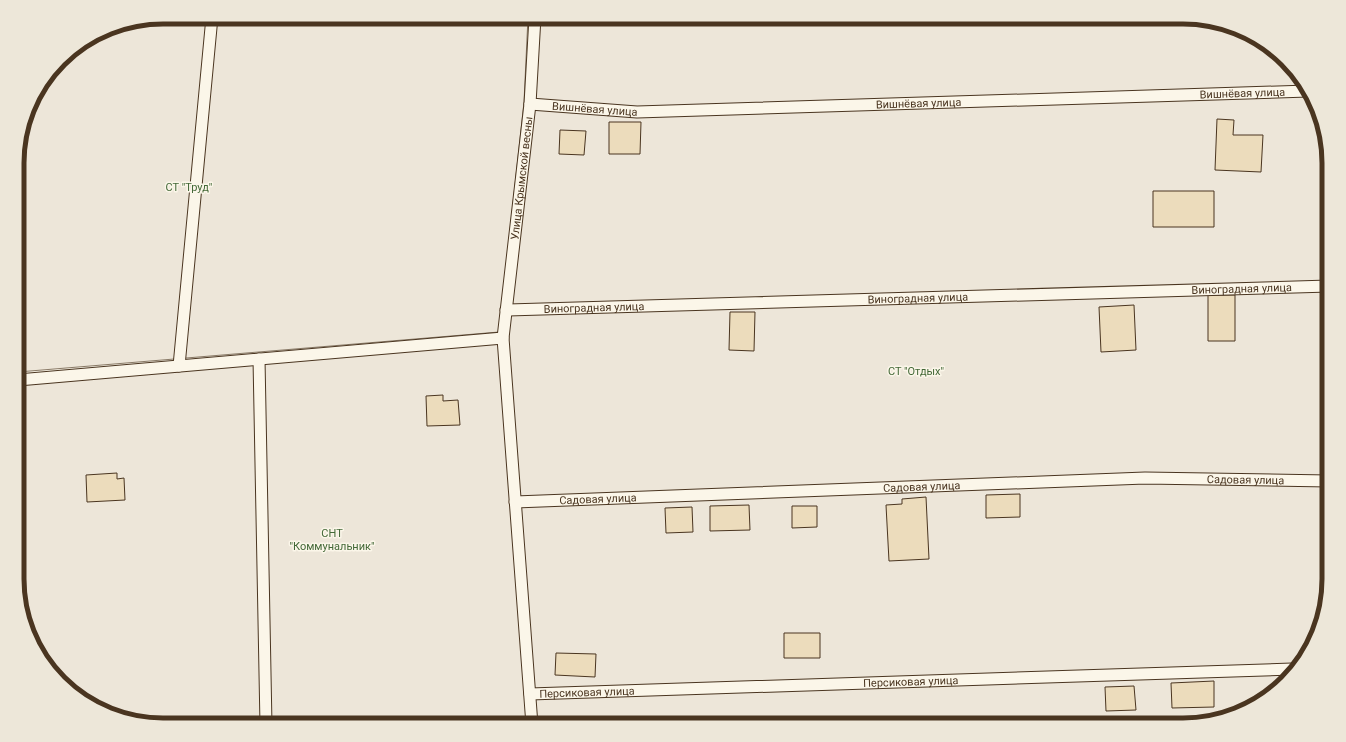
<svg xmlns="http://www.w3.org/2000/svg" width="1346" height="742" viewBox="0 0 1346 742" font-family="Roboto,sans-serif">
<style>
.green{fill:#ede6d9;stroke:#887966}
.building{fill:#ecdcbc;stroke:#4a3520}
.lines{fill:none;stroke-linecap:round;stroke-linejoin:round}
.service-casing{stroke:#4a3520;stroke-width:13}
.service{stroke:#fbf6e9;stroke-width:11}
.labels{text-anchor:middle;stroke-width:3;stroke-linejoin:round;paint-order:stroke}
.street-label{font-size:11px;fill:#4a3520;stroke:#fbf6e9}
.park-label{font-size:11px;fill:#436837;stroke:#fbf6e9}
.rim{fill:none;stroke:#4a3520;stroke-width:5}
</style>
<rect width="100%" height="100%" fill="#fbf6e9"/>
<!-- green -->
<path class="green" d="M163,17H528L524,102L499,332L18,372V144L32,98L66,53L107,28Z
M535,17H1183L1256,36L1305,82L1320,127L1328,590L1310,652L1256,705L1192,725H163L90,706L42,660L18,598V380L503,338Z"/>
<!-- building -->
<path class="building" d="M1217,119L1234,120L1233,135H1263L1261,172L1215,170Z
M609,122H641L640,154H609Z
M560,130L586,131L584,155L559,154Z
M1153,191H1214V227H1153Z
M1208,295H1235V341H1208Z
M1134,305L1136,350L1101,352L1099,307Z
M730,312H755L754,351L729,350Z
M443,395V401L458,400L460,425L427,426L426,396Z
M117,473V479L124,478L125,500L87,502L86,475Z
M1020,494V517L986,518V495Z
M926,497L929,559L889,561L886,505L902,504V499Z
M749,505L750,530L710,531V506Z
M792,506H817V527L792,528Z
M692,507L693,532L666,533L665,508Z
M784,633H820V658H784Z
M556,653L596,654L595,677L555,675Z
M1214,681V707L1172,708L1171,683Z
M1134,686L1136,710L1106,711L1105,687Z"/>
<g class="lines">
<!-- service casing -->
<g class="service-casing">
<g id="service">
<path id="s1" d="M530,104L637,112L1308,91"/>
<path id="s2" d="M506,310L1329,286"/>
<path d="M259,359L266,725"/>
<path d="M179,366L212,17"/>
<path d="M18,380L503,338"/>
<path id="s3" d="M515,502L1145,478L1329,481"/>
<path id="s4" d="M530,694L1292,669"/>
<path id="s5" d="M532,725L503,338L530,104L535,17"/>
</g>
</g>
<!-- service -->
<use href="#service" class="service"/>
</g>
<g class="labels">
<!-- street labels -->
<g class="street-label">
<text dy="4" stroke="none"><textPath href="#s1" startOffset="713">Вишнёвая улица</textPath></text>
<text dy="4" stroke="none"><textPath href="#s1" startOffset="389">Вишнёвая улица</textPath></text>
<text dy="4" stroke="none"><textPath href="#s1" startOffset="65">Вишнёвая улица</textPath></text>
<text dy="4" stroke="none"><textPath href="#s5" startOffset="549">Улица Крымской весны</textPath></text>
<text dy="4" stroke="none"><textPath href="#s2" startOffset="736">Виноградная улица</textPath></text>
<text dy="4" stroke="none"><textPath href="#s2" startOffset="412">Виноградная улица</textPath></text>
<text dy="4" stroke="none"><textPath href="#s2" startOffset="88">Виноградная улица</textPath></text>
<text dy="4" stroke="none"><textPath href="#s3" startOffset="731">Садовая улица</textPath></text>
<text dy="4" stroke="none"><textPath href="#s3" startOffset="407">Садовая улица</textPath></text>
<text dy="4" stroke="none"><textPath href="#s3" startOffset="83">Садовая улица</textPath></text>
<text dy="4" stroke="none"><textPath href="#s4" startOffset="381">Персиковая улица</textPath></text>
<text dy="4" stroke="none"><textPath href="#s4" startOffset="57">Персиковая улица</textPath></text>
</g>
<!-- park labels -->
<g class="park-label">
<text x="189" y="191">СТ "Труд"</text>
<text x="916" y="375">СТ "Отдых"</text>
<text x="332" y="537">СНТ<tspan x="332" dy="13">"Коммунальник"</tspan></text>
</g>
</g>
<!-- crop -->
<path d="M0 0H1346V742H0ZM163 24H1183A139 139 0 0 1 1322 163V579A139 139 0 0 1 1183 718H163A139 139 0 0 1 24 579V163A139 139 0 0 1 163 24Z" fill="#ede7d9" fill-rule="evenodd"/>
<path class="rim" d="M163 24H1183A139 139 0 0 1 1322 163V579A139 139 0 0 1 1183 718H163A139 139 0 0 1 24 579V163A139 139 0 0 1 163 24Z"/>
</svg>
